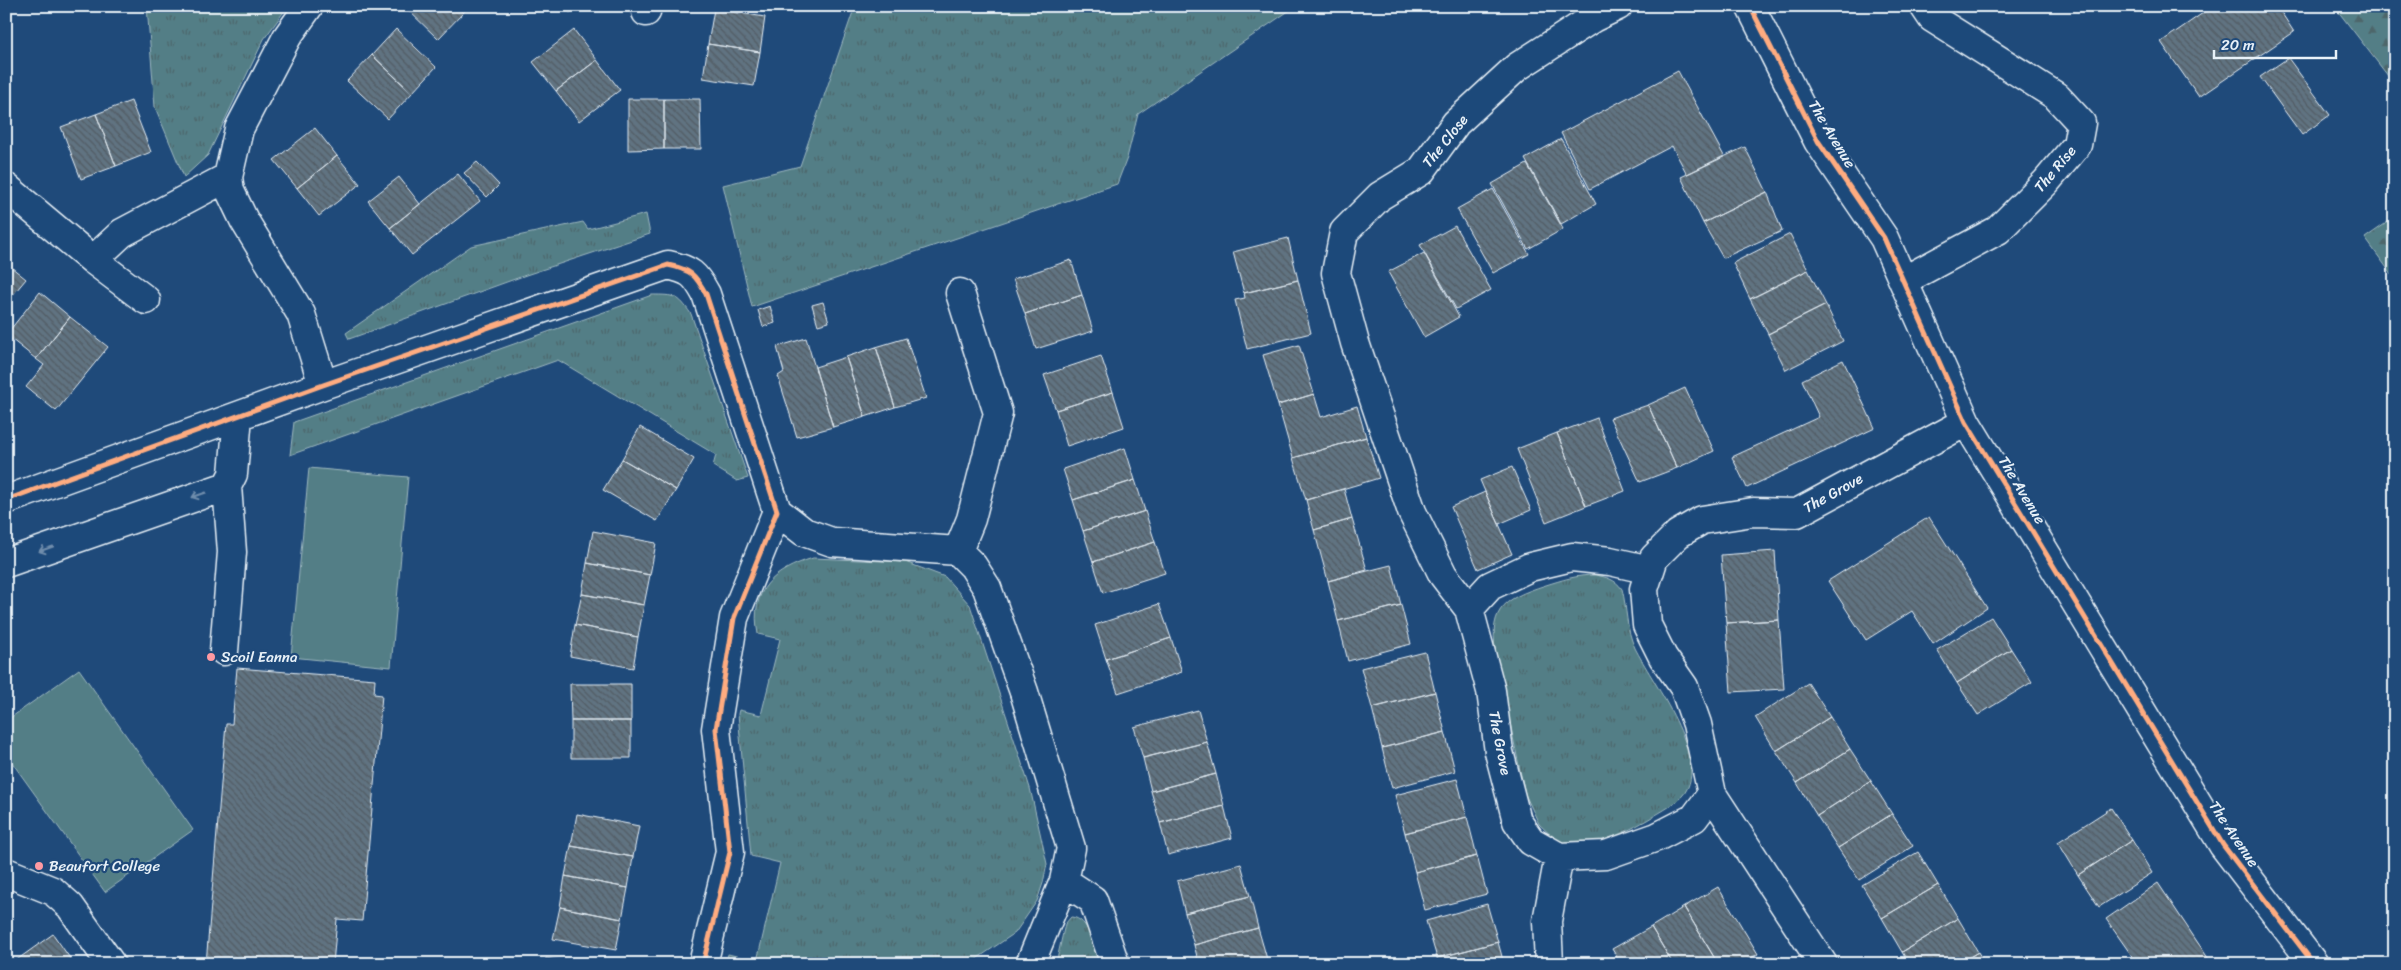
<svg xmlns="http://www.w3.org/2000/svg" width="2401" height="970" viewBox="0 0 2401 970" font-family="Sriracha,sans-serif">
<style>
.grass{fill:url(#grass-tufts);stroke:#9eb8bf}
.forest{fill:url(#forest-firs);stroke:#9eb8bf}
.garden{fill:#537e86;stroke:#9eb8bf}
.building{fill:url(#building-back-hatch);stroke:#e8f1f8}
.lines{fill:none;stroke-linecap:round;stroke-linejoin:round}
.minor-casing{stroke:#e8f1f8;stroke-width:31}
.minor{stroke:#1f4a7a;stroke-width:28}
.cycleway-casing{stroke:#1f4a7a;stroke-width:8}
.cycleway{stroke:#ffac80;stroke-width:5}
.oneway{stroke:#6f8dac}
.poi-dot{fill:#ff9aa2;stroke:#1f4a7a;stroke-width:2}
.labels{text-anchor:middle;stroke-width:4.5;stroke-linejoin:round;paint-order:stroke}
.street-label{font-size:15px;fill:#e8f1f8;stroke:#1f4a7a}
.poi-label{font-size:15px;fill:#e8f1f8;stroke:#1f4a7a;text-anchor:start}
</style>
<defs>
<pattern id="grass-tufts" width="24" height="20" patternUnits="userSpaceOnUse" patternTransform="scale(1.25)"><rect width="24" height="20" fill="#537e86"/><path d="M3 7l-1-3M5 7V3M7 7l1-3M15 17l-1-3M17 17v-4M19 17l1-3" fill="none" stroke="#4d666b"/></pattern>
<pattern id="forest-firs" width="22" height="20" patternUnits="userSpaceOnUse" patternTransform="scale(1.25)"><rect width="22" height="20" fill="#537e86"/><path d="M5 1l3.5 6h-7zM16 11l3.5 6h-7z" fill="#4d666b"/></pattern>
<pattern id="building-back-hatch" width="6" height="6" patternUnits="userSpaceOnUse" patternTransform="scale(1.25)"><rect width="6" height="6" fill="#607381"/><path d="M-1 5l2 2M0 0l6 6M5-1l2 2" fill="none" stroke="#525b63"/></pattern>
</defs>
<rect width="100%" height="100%" fill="#1f4a7a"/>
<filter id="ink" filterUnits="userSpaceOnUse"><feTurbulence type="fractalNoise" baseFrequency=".02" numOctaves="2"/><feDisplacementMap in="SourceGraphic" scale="10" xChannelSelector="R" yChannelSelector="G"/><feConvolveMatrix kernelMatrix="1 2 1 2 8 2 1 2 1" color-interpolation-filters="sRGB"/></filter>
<g filter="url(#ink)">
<!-- grass -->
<path class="grass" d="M147,6H288L264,39L208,155L184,177L155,107Z
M855,6H1296L1138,114L1127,158L1117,184L752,307L723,185L800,166Z
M646,214L650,234L526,275L349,339L346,333L471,246L583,222L588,229Z
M652,295C675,295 678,295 691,314L748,478L737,481L713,466L716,455L558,360L290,455L294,422Z
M813,558L905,562L945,577L970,605L1030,788L1047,864L1043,883L1037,901L1015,933L969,964H726L728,954L757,961L780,863L751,856L738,714L739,710L761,715L780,639L758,634C749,590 774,570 813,558Z
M1595,575C1606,577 1615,579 1622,589C1627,608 1626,630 1635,648C1651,680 1704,750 1688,787C1682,802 1660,812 1647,820C1617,837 1596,846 1561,845L1539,824L1525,794L1497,661C1488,611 1499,600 1546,585C1562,580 1577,575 1595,575Z
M1071,917C1090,918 1094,948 1099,964H1056L1065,924Z"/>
<!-- forest -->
<path class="forest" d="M2334,6H2395V85Z
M2395,217V279L2365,238Z"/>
<!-- garden -->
<path class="garden" d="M309,468L408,477L391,667L291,657Z
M79,669L193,830L105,892L6,754V721Z"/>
<!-- building -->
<path class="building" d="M404,6H456L463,13L438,39Z
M456,6H469L463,13Z
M563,6H576L570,13Z
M2213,6H2277L2294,32L2199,97L2161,42Z
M714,9L765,17L760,52L708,44Z
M396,29L436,67L412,93L372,55Z
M574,30L597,60L556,91L533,62Z
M708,44L760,52L754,86L703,78Z
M372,55L412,93L388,119L347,81Z
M2288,58L2330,115L2302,135L2260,77Z
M597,60L620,90L579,121L556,91Z
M1678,71L1724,156L1687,174L1672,146L1590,189L1561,133Z
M628,99H664V149L628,150Z
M664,99H700L701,149H664Z
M131,101L151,152L116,166L96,114Z
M96,114L116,166L81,179L61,127Z
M315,128L337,156L297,188L274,160Z
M1561,139L1596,204L1561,224L1525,159Z
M1745,147L1767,192L1703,223L1681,177Z
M337,156L360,184L319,216L297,188Z
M477,162L499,185L487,197L464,173Z
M1527,164L1563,229L1528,249L1492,184Z
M458,174L480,201L412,255L390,228Z
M399,177L420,204L390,228L368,201Z
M1493,189L1529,254L1493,273L1457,209Z
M1767,192L1782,231L1723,258L1703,223Z
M1455,226L1491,290L1456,309L1420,245Z
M1790,234L1808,270L1750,299L1733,263Z
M1288,238L1298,280L1244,293L1233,252Z
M1424,253L1459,317L1424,337L1388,272Z
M1071,260L1082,295L1025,314L1013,279Z
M6,263L26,279L6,303Z
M1808,270L1826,305L1768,334L1750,299Z
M1298,280L1311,333L1247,349L1235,300L1245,298L1244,293Z
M40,292L70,317L36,359L6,335Z
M1082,295L1093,331L1036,349L1025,314Z
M823,302L829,322L818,325L812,305Z
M1826,305L1843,341L1786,370L1768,334Z
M770,306L775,323L763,327L758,310Z
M70,317L108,347L56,411L26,387L44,365L36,359Z
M806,338L833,427L797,437L778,376L784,372L777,347Z
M906,338L926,398L895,407L876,347Z
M1299,345L1314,394L1278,405L1263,355Z
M876,347L895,407L865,417L846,357Z
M1101,356L1113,392L1056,410L1044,375Z
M846,357L865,417L833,427L815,367Z
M1843,360L1875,428L1747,488L1732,457L1819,417L1802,380Z
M1685,388L1714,451L1677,468L1648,405Z
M1113,392L1124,427L1067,446L1056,410Z
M1314,394L1321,417L1357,406L1366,437L1293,458L1278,405Z
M1648,405L1677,468L1640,482L1610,418Z
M1597,418L1625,491L1586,506L1557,433Z
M640,427L694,459L676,490L622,459Z
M1557,433L1586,506L1546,522L1517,449Z
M1366,437L1379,478L1306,500L1293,458Z
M1125,448L1135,480L1073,500L1063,469Z
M622,459L676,490L657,521L603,490Z
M1512,467L1531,510L1499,524L1480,480Z
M1135,480L1145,511L1083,531L1073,500Z
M1344,489L1352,519L1314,530L1306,500Z
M1485,492L1512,554L1478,569L1451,507Z
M1145,511L1155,542L1093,562L1083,531Z
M1929,517L1987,608L1933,644L1912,611L1866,640L1828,581Z
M1352,519L1367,570L1328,581L1314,530Z
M593,531L656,543L650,575L587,563Z
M1155,542L1165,573L1103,593L1093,562Z
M1775,551L1779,620L1726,623L1721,555Z
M587,563L650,575L644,605L582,594Z
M1391,565L1401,605L1338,621L1328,581Z
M582,594L644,605L638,637L575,625Z
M1159,604L1171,638L1106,659L1095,625Z
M1401,605L1411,644L1348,661L1338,621Z
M1991,617L2011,649L1957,683L1937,650Z
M1779,620L1784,689L1731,692L1726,623Z
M575,625L638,637L633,668L570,656Z
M1171,638L1182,672L1118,693L1106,659Z
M2011,649L2032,682L1978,715L1957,683Z
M1425,652L1435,692L1372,708L1361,668Z
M237,668L375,679L374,694L382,695L362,921L337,919L333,964H206L226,724H232Z
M1808,683L1830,717L1776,751L1755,717Z
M570,684H631V721H571Z
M1435,692L1445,732L1382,748L1372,708Z
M1198,710L1207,742L1143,758L1134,727Z
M1830,717L1850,749L1797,783L1776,751Z
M571,721H631V758H571Z
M1445,732L1455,771L1392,788L1382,748Z
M1207,742L1216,774L1151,791L1143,758Z
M1850,749L1871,781L1817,816L1797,783Z
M1216,774L1224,806L1160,823L1151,791Z
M1457,779L1467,817L1405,833L1395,795Z
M1871,781L1892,814L1838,848L1817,816Z
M1224,806L1232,838L1168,855L1160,823Z
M2111,808L2132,840L2078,875L2058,842Z
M577,814L639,826L633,857L571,846Z
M1892,814L1913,846L1859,880L1838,848Z
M1467,817L1477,856L1415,872L1405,833Z
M2132,840L2152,873L2099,907L2078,875Z
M571,846L633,857L628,888L565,876Z
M1918,852L1938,885L1882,918L1862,885Z
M1477,856L1487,894L1425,910L1415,872Z
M1241,864L1250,896L1185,913L1177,881Z
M565,876L628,888L622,919L560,907Z
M2158,883L2212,964H2120L2132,956L2106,919Z
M1938,885L1958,918L1902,952L1882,918Z
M1718,887L1758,954L1741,964H1718L1684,907Z
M1250,896L1258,928L1194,945L1185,913Z
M1487,904L1498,942L1437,958L1426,921Z
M560,907L622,919L616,950L553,939Z
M1684,907L1717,962L1714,964H1673L1651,927Z
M1958,918L1978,952L1958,964H1909L1902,952Z
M1651,927L1673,964H1621L1612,949Z
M1258,928L1267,959L1250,964H1199L1194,945Z
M53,934L74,964H11Z
M1498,942L1504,964H1438L1437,958Z
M1978,952L1985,964H1958Z
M546,958L578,964H545Z
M1267,959L1268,964H1250Z"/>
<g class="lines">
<!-- minor casing -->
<g class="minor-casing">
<path id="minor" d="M309,6L287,37L239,129L228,177L230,191L244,220L301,314L323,385
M1750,6L1818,141L1884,238L1966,422L2223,845L2314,964
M646,12L647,6
M7,188L93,260L146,300
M93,260L122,233L228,177
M1903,281L1998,230L2046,182L2077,145L2081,123L2056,96L1932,18L1924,6
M6,500L323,385L668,265C691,270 695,274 706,294L777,511L734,618L716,729L730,852L703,964
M777,511L804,532L832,542L958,551L973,566L987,588L1024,692L1071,848L1064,881L1030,964
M958,551L971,519L998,413L960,293
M6,563L227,486L233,474L238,416
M1650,570L1610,561L1572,557L1530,567L1490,586L1469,609L1491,691L1499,752L1517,821L1531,841L1559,857L1606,855L1657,837L1694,818L1712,794
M1469,609L1443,575L1412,512L1355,343L1336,273L1344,232L1380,196L1421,171L1456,123L1517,67L1593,18L1618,6
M224,651L232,552L227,486
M6,872L53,891L70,906L111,964
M1064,881L1093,900L1115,964
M1549,964L1547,921L1559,857
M1823,964L1712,794L1697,724L1684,687L1663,657L1647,625L1644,589L1654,558L1678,534L1702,520L1753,512L1797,513L1966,422"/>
</g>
<!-- minor -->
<use href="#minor" class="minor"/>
<!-- cycleway casing -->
<g class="cycleway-casing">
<path id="cycleway" d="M1750,6L1818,141L1884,238L1966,422L2223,845L2314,964
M6,500L323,385L668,265C691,270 695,274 706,294L777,511L734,618L716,729L730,852L703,964"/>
</g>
<!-- cycleway -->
<use href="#cycleway" class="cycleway"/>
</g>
<!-- one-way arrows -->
<defs><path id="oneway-shaft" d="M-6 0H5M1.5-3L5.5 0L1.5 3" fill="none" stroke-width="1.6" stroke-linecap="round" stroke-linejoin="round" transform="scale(1.25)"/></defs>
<g class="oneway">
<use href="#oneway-shaft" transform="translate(199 495) rotate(161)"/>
<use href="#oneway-shaft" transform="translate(46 549) rotate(161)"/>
</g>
</g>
<!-- markers -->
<g class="poi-dot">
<circle cx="211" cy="657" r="5"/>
<circle cx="39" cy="866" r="5"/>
</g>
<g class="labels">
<!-- street labels -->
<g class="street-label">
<text transform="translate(1832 134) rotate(59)" y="5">The Avenue</text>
<text transform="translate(1445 141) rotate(-51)" y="5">The Close</text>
<text transform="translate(2055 169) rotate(-50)" y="5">The Rise</text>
<text transform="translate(2022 490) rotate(59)" y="5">The Avenue</text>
<text transform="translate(1833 493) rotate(-29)" y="5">The Grove</text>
<text transform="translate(1500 743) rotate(79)" y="5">The Grove</text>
<text transform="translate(2234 834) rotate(56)" y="5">The Avenue</text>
</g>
<!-- poi labels -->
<g class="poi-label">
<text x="221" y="662">Scoil Eanna</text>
<text x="49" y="871">Beaufort College</text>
</g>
</g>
<!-- margin -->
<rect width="2401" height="970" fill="none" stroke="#1f4a7a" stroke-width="25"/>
<rect x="12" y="12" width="2376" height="945" fill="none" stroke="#e8f1f8" stroke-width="2" filter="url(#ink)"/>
<!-- scale -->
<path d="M2214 50v8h122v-8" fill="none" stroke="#e8f1f8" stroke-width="2.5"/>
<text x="2221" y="50" font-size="15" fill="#e8f1f8" stroke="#1f4a7a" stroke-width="4" paint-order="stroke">20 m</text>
</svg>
